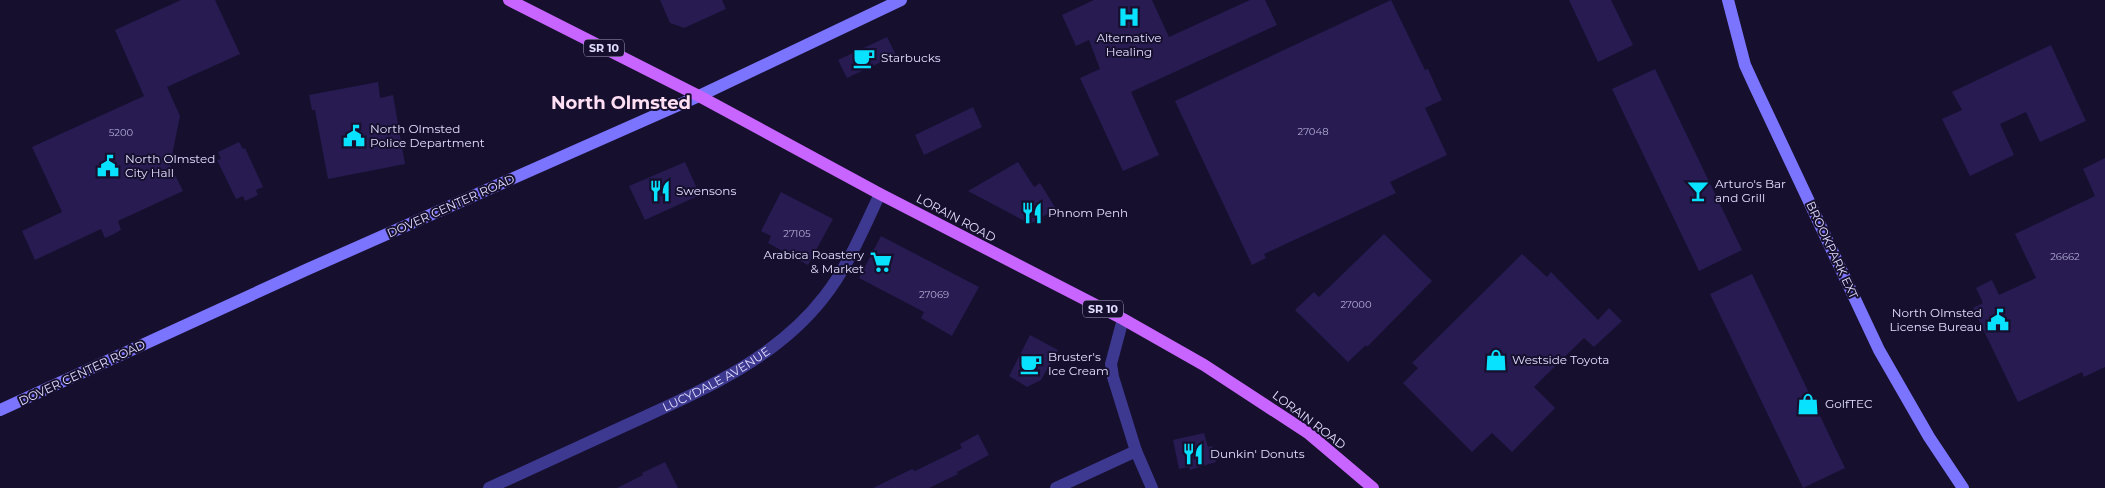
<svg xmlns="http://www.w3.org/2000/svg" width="2105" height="488" viewBox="0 0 2105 488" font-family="Montserrat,sans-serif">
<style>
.building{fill:#271b51}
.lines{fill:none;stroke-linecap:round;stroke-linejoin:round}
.street{stroke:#3d3890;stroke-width:12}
.secondary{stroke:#7b74ff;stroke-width:12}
.primary{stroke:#c864ff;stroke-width:12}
.labels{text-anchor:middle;stroke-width:4;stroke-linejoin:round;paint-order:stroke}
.number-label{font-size:10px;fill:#b3acd4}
.shield{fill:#16102e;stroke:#a5a0c0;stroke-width:1}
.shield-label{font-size:11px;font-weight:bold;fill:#e2ddff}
.poi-label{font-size:12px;fill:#e2ddff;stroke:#16102e;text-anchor:start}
.street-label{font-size:12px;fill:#e2ddff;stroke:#16102e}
.district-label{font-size:18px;font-weight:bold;fill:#ffdff3;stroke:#16102e}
</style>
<rect width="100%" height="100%" fill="#16102e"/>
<!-- building -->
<path class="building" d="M181,0H215L240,54L167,87L180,116L170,165L183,191L118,221L121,230L114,234L105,238L101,229L35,260L22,231L62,212L32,147L144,96L115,30Z
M660,0H722L726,9L684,28L670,23Z
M1094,0H1152L1169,37L1250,0H1265L1277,25L1131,92L1159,155L1123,171L1080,78L1100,69L1089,40L1076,46L1062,15Z
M1391,0L1425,70L1428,69L1442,100L1425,108L1447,155L1390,182L1396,193L1264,254L1266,258L1252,265L1175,101Z
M1569,0H1611L1633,45L1598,62Z
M887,37L896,55L847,78L838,60Z
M2051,45L2086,121L2040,142L2026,112L2000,124L2014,155L1970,176L1942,119L1962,110L1952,92Z
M1655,69L1742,250L1699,271L1612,89Z
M378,82L380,98L393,95L405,164L328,179L315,110H312L309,95Z
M973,107L982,127L924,155L915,135Z
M239,142L243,149L245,148L263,187L256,190L258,195L245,201L243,196L236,199L217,160L221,159L218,152Z
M2105,158V367L2084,377L2082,372L2018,402L1973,308L1983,303L1976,288L1992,280L1999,295L2036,278L2015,234L2095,196L2083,169Z
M685,162L700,195L645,220L629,186Z
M1018,162L1034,187L1040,183L1056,209L1030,224L968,191Z
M781,192L833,219L808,265L768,243L771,236L761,231Z
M1384,234L1432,281L1367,347L1366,345L1348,362L1295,310L1314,292L1319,297Z
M881,236L979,287L952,336L921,318L924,312L859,278Z
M1522,254L1547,277L1551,272L1598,320L1609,308L1622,321L1594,347L1584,338L1534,387L1555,408L1512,452L1492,433L1472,452L1403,383L1418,368L1412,363Z
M1752,274L1845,468L1803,488L1710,294Z
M1030,335L1058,350L1041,380L1027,387L1009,376Z
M1204,433L1208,447L1212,446L1216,462L1190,470L1189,467L1179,469L1173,440Z
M978,434L989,455L957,472L958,474L929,488H873L912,469L915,471L962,448L960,444Z
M665,462L678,488H617L643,475L642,473Z"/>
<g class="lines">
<!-- street -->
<g class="street">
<path d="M1123,319L1111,364L1113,377L1136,451L1152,488"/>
<path id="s1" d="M489,488C537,466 585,444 633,422C703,390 776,359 824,297C848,267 863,229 880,194"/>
<path d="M1056,488L1136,451"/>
</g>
<!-- secondary -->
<path class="secondary" d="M1728,0L1745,65L1756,89L1879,350L1929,437L1963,488
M0,410L308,269L699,96L901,0"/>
<!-- primary -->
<path class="primary" d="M509,0L699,96L880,194L1123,319L1204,365L1308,433L1373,488"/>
</g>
<!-- icons -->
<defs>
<g id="hospital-bare" transform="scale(1.725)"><path d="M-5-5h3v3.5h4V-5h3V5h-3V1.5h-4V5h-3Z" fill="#09e2ff" stroke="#16102e" stroke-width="2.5" paint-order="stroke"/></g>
<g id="cafe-bare" transform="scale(1.725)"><path d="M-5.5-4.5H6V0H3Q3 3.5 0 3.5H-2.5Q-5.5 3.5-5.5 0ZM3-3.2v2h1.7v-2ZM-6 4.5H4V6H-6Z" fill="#09e2ff" stroke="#16102e" stroke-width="2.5" paint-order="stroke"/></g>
<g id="civic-bare" transform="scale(1.725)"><path d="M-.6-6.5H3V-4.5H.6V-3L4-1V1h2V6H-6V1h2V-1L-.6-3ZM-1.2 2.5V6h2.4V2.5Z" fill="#09e2ff" stroke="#16102e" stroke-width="2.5" paint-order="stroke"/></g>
<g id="restaurant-bare" transform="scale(1.725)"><path d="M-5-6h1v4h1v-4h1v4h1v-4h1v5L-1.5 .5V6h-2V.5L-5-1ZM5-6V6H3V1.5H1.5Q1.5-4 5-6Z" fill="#09e2ff" stroke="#16102e" stroke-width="2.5" paint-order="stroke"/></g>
<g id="bar-bare" transform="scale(1.725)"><path d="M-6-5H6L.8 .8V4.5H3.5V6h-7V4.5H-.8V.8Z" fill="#09e2ff" stroke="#16102e" stroke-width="2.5" paint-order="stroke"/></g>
<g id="supermarket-bare" transform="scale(1.725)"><path d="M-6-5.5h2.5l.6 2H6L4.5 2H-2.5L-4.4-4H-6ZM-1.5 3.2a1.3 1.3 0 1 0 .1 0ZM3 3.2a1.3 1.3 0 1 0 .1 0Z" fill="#09e2ff" stroke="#16102e" stroke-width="2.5" paint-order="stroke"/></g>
<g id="shop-bare" transform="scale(1.725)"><path d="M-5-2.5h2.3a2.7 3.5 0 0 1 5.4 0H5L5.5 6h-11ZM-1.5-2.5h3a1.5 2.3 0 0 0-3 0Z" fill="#09e2ff" stroke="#16102e" stroke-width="2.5" paint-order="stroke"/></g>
</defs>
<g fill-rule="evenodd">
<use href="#hospital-bare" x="1129" y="17"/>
<use href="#cafe-bare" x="864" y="58"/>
<use href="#civic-bare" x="354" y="136"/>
<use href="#civic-bare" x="108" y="166"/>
<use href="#restaurant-bare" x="660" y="191"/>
<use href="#bar-bare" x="1698" y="191"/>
<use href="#restaurant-bare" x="1032" y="213"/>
<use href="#supermarket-bare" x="881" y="262"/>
<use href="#civic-bare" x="1998" y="320"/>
<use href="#shop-bare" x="1496" y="360"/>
<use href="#cafe-bare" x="1031" y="364"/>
<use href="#shop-bare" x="1808" y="404"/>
<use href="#restaurant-bare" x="1193" y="454"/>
</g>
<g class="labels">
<!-- number labels -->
<g class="number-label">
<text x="1313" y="135">27048</text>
<text x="121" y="136">5200</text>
<text x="797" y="237">27105</text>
<text x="2065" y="260">26662</text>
<text x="934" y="298">27069</text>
<text x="1356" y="308">27000</text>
</g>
<!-- shield labels -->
<g class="shield">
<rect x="584" y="39.5" width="40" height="17" rx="4"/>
<rect x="1083" y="300.5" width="40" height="17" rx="4"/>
</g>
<g class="shield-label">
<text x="604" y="52">SR 10</text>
<text x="1103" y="313">SR 10</text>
</g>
<!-- poi labels -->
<g class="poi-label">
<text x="1129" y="42" text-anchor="middle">Alternative<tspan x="1129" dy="14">Healing</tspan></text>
<text x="881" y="62">Starbucks</text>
<text x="370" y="133">North Olmsted<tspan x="370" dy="14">Police Department</tspan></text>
<text x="125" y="163">North Olmsted<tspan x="125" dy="14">City Hall</tspan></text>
<text x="1715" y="188">Arturo's Bar<tspan x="1715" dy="14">and Grill</tspan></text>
<text x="676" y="195">Swensons</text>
<text x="1048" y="217">Phnom Penh</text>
<text x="864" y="259" text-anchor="end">Arabica Roastery<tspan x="864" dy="14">&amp; Market</tspan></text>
<text x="1982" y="317" text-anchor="end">North Olmsted<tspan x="1982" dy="14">License Bureau</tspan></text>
<text x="1048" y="361">Bruster's<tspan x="1048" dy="14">Ice Cream</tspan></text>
<text x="1512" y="364">Westside Toyota</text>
<text x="1825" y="408">GolfTEC</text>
<text x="1210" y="458">Dunkin' Donuts</text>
</g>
<!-- street labels -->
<g class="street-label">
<text transform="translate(451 206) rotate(-24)" y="4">DOVER CENTER ROAD</text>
<text transform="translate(956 218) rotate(28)" y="4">LORAIN ROAD</text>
<text transform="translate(1832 250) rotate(65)" y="4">BROOKPARK EXT</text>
<text transform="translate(82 373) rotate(-25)" y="4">DOVER CENTER ROAD</text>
<text dy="4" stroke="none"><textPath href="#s1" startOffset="252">LUCYDALE AVENUE</textPath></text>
<text transform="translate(1309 420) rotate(37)" y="4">LORAIN ROAD</text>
</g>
<!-- district labels -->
<g class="district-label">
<text x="621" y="109">North Olmsted</text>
</g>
</g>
</svg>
